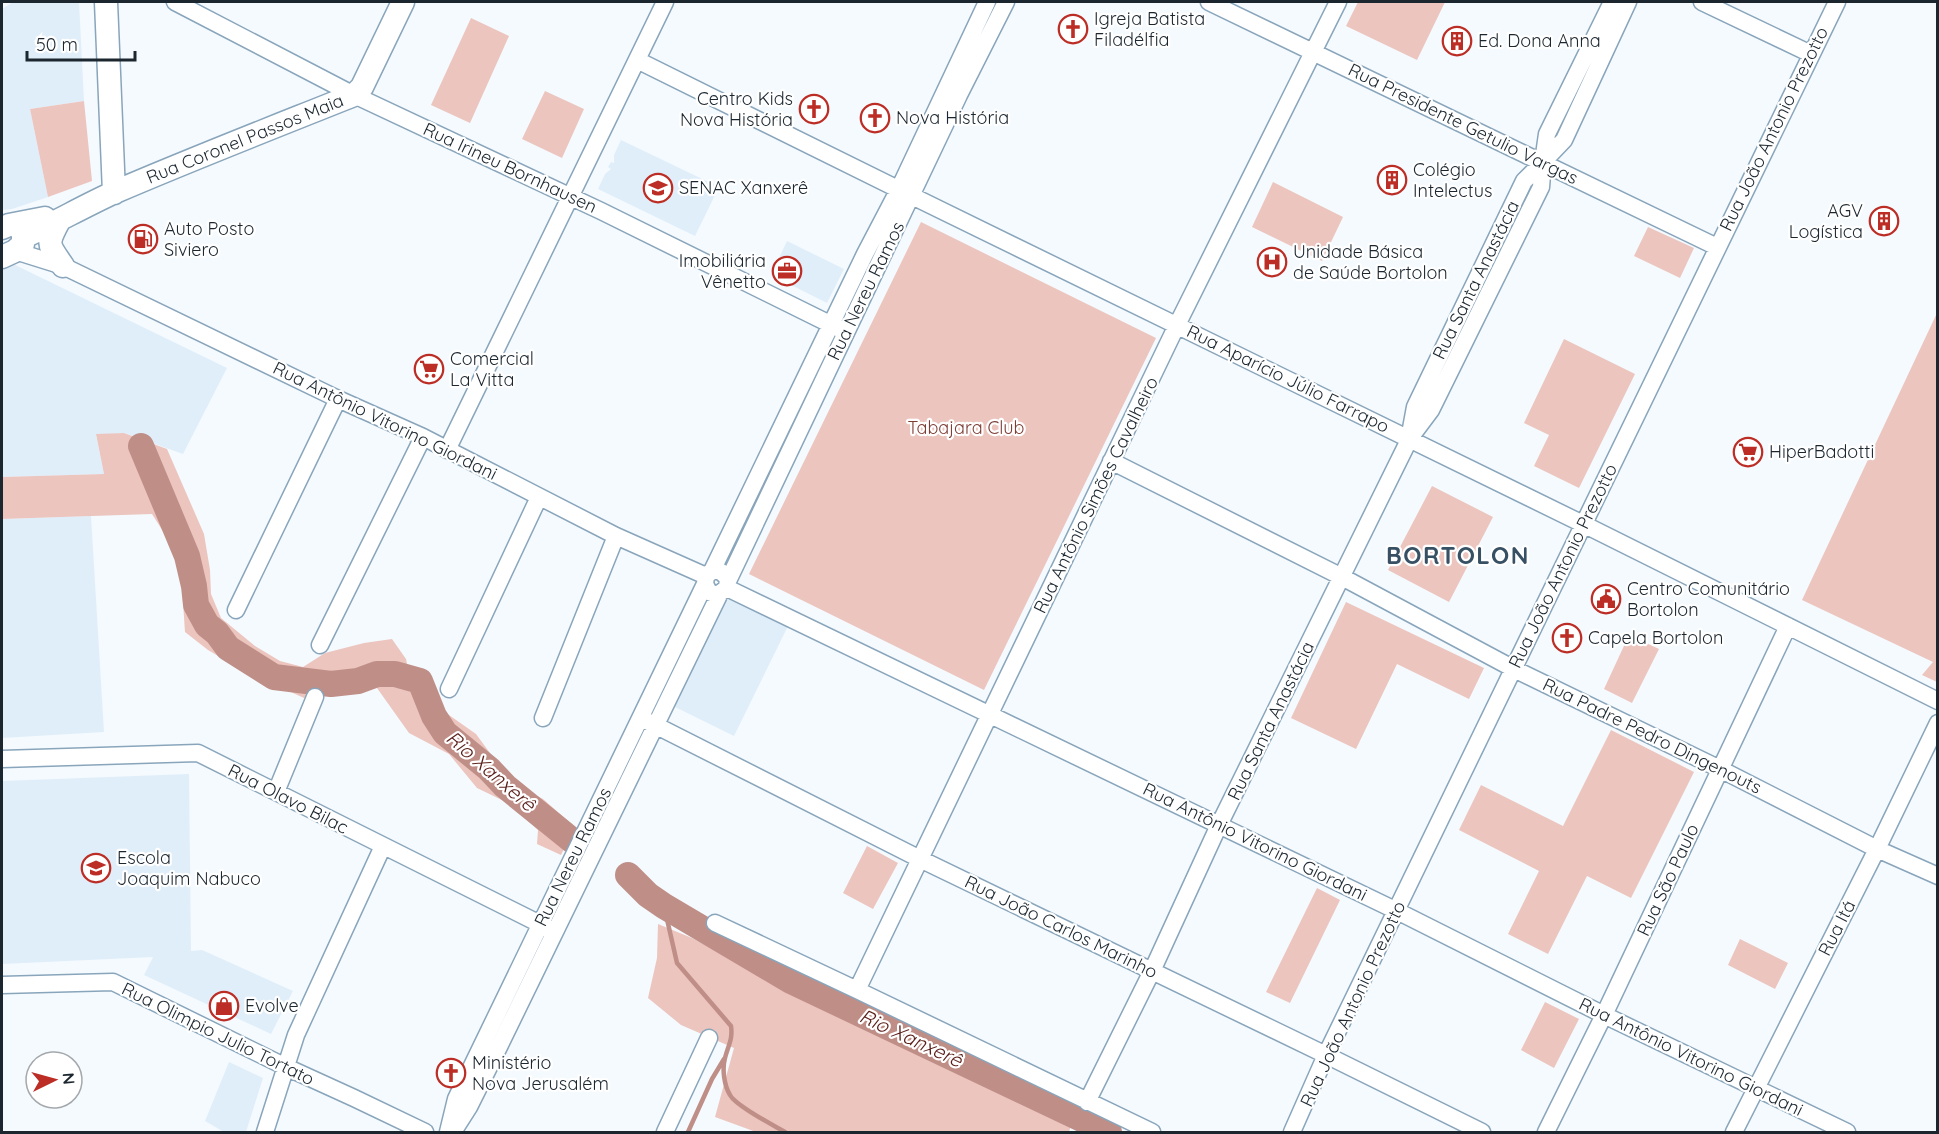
<svg xmlns="http://www.w3.org/2000/svg" width="1939" height="1134" viewBox="0 0 1939 1134" font-family="Quicksand,sans-serif">
<style>
.built{fill:#e0eefa}
.green{fill:#ecc5bf}
.lines{fill:none;stroke-linecap:round;stroke-linejoin:round}
.stream{stroke:#bf8f87;stroke-width:4.5}
.river{stroke:#bf8f87;stroke-width:26}
.minor-casing{stroke:#89a5bb;stroke-width:19}
.major-casing{stroke:#89a5bb;stroke-width:25}
.minor{stroke:#fff;stroke-width:16}
.major{stroke:#fff;stroke-width:22}
.labels{text-anchor:middle;stroke-width:4.5;stroke-linejoin:round;paint-order:stroke}
.poi-label{font-size:18px;fill:#1b262f;stroke:#fff;text-anchor:start}
.street-label{font-size:18px;fill:#1b262f;stroke:#fff}
.park-label{font-size:18px;fill:#7d3d35;stroke:#fff}
.water-label{font-size:20px;font-style:italic;fill:#591d17;stroke:#fff}
.district-label{font-size:24px;font-weight:bold;letter-spacing:1.5px;fill:#375064;stroke:#fff}
</style>
<rect width="100%" height="100%" fill="#f4fafe"/>
<!-- built -->
<path class="built" d="M13,2H79L84,101L30,109L48,197L12,209L2,210V9Z
M621,140L719,187L695,236L598,189L605,174L611,169L608,167L611,162L614,163V155Z
M787,241L844,269L827,303L771,275Z
M11,263L227,368L183,454L124,433L96,435L104,474L2,477V267Z
M91,516L104,732L2,738V519Z
M724,595L788,626L734,736L671,705Z
M189,774L191,951L202,950L293,991L271,1034L144,975L153,957L2,964V781Z
M229,1062L263,1078L246,1132H224L205,1121Z"/>
<!-- green -->
<path class="green" d="M1358,2H1445L1417,60L1346,26Z
M471,18L509,36L470,123L431,105Z
M545,91L584,109L562,158L522,139Z
M84,101L92,181L48,197L30,109Z
M1273,182L1343,217L1322,261L1252,227Z
M921,222L1156,338L984,690L749,574Z
M1648,227L1694,248L1680,278L1634,256Z
M1937,313V682L1922,675L1933,662L1802,600Z
M1564,339L1635,374L1579,488L1534,466L1549,435L1524,423Z
M124,433L167,449L204,534L210,570L211,594L221,618L255,646L280,661L303,667L325,653L364,643L392,639L406,659L412,689L476,734L512,783L543,799L575,827L561,855L537,844L538,830L508,803L477,788L449,754L409,733L377,688L328,692L304,698L240,669L208,650L185,632L180,558L152,514L2,519V477L104,474L96,434Z
M1432,486L1493,517L1449,602L1388,570Z
M1346,602L1484,668L1469,699L1397,664L1356,749L1291,718Z
M1629,635L1659,649L1632,703L1604,689Z
M1611,730L1694,772L1631,898L1587,876L1548,954L1508,934L1539,871L1459,830L1481,785L1563,826Z
M867,846L898,863L873,909L843,893Z
M1317,888L1340,900L1290,1003L1266,992Z
M658,924L692,938L851,1022L993,1088L1028,1099L1067,1117L1072,1122L1069,1132H756L715,1117L734,1048L681,1025L648,998L657,958Z
M1740,939L1788,963L1775,989L1728,965Z
M1545,1002L1579,1019L1554,1068L1521,1050Z"/>
<g class="lines">
<!-- stream -->
<path class="stream" d="M664,906L677,963L731,1026C733,1039 728,1046 725,1058C722,1069 724,1085 730,1095C736,1106 773,1125 785,1132
M688,1132L712,1079L724,1059"/>
<!-- river -->
<path class="river" d="M141,446L187,556L194,586L196,605L207,625L217,633L228,648L274,677L331,684L358,681L377,674H395L420,681L434,716L445,733L489,769L505,786L574,842
M628,875L648,895L664,906L791,981L1109,1132"/>
<!-- minor casing -->
<g class="minor-casing">
<path id="minor" d="M175,2L354,95L601,211L846,332
M1209,2L1717,247
M1702,2L1811,54
M637,60L912,196L1583,524L1938,701
M15,251L63,266L338,399L423,437L616,536L706,576
M1410,434L1415,407L1524,181L1543,162L1547,134L1612,2
M447,450L665,2
M1111,461L1342,577L1514,669L1720,769L1877,849L1938,876
M712,571L865,254L899,189L987,2
M728,581L959,95L1006,2
M727,588L1397,911L1604,1015L1847,1132
M236,610L338,399
M320,645L423,437
M449,689L539,497
M543,718L616,536
M641,718L920,859L1326,1055L1482,1132
M2,759L198,753L550,929
M276,792L315,697
M715,923L857,990L1152,1132
M2,985L113,982L286,1067L354,1098L425,1132
M857,990L1177,325L1338,2
M1087,1102L1152,971L1219,825L1410,438L1431,410L1541,187L1543,162L1564,140L1628,2
M265,1132L296,1035L383,846
M448,1132L456,1099L705,584L706,576L712,571H720L728,578L727,588L717,595L709,592L705,584
M453,1132L469,1107L495,1055L720,593
M665,1132L709,1038
M1292,1132L1326,1055L1837,2
M1546,1132L1604,1015L1788,626
M1734,1132L1877,849L1938,723"/>
</g>
<!-- major casing -->
<g class="major-casing">
<path id="major" d="M106,2L114,193
M59,221C46,245 48,244 63,266
M2,228L9,225L45,218
M24,237C55,223 84,206 115,192C194,158 274,127 354,95L362,87L403,2
M2,257L15,251L23,244V233L18,226"/>
</g>
<!-- minor -->
<use href="#minor" class="minor"/>
<!-- major -->
<use href="#major" class="major"/>
</g>
<!-- icons -->
<defs>
<g id="church-ring" transform="scale(1.5)"><circle r="9.5" fill="#fff" stroke="#bc2e25" stroke-width="1.5"/><path d="M-1.2-6h2.4v3.5h3.3v2.4h-3.3V6h-2.4V-.1h-3.3v-2.4h3.3Z" fill="#bc2e25"/></g>
<g id="building-ring" transform="scale(1.5)"><circle r="9.5" fill="#fff" stroke="#bc2e25" stroke-width="1.5"/><path d="M-4-6H4V6H1V3H-1V6H-4ZM-2.5-4.3h1.7v1.8h-1.7ZM.8-4.3h1.7v1.8H.8ZM-2.5-1h1.7V.8h-1.7ZM.8-1h1.7V.8H.8Z" fill="#bc2e25"/></g>
<g id="university-ring" transform="scale(1.5)"><circle r="9.5" fill="#fff" stroke="#bc2e25" stroke-width="1.5"/><path d="M0-5L7-2L0 1L-7-2ZM-4 1L0 2.5L4 1V4Q0 6-4 4Z" fill="#bc2e25"/></g>
<g id="fuel-ring" transform="scale(1.5)"><circle r="9.5" fill="#fff" stroke="#bc2e25" stroke-width="1.5"/><path d="M-5.5-6h7V0h2V4h1.3V-2.5L3-4.5l.8-.8L6-3V5H2.5V1h-1V6h-7ZM-4.2-4.7v3.2H.2V-4.7Z" fill="#bc2e25"/></g>
<g id="hospital-ring" transform="scale(1.5)"><circle r="9.5" fill="#fff" stroke="#bc2e25" stroke-width="1.5"/><path d="M-5-5h3v3.5h4V-5h3V5h-3V1.5h-4V5h-3Z" fill="#bc2e25"/></g>
<g id="office-ring" transform="scale(1.5)"><circle r="9.5" fill="#fff" stroke="#bc2e25" stroke-width="1.5"/><path d="M-6-3h4V-5.5h4V-3h4V5H-6ZM-1-4.5V-3h2v-1.5ZM-6 0V1H6V0Z" fill="#bc2e25"/></g>
<g id="supermarket-ring" transform="scale(1.5)"><circle r="9.5" fill="#fff" stroke="#bc2e25" stroke-width="1.5"/><path d="M-6-5.5h2.5l.6 2H6L4.5 2H-2.5L-4.4-4H-6ZM-1.5 3.2a1.3 1.3 0 1 0 .1 0ZM3 3.2a1.3 1.3 0 1 0 .1 0Z" fill="#bc2e25"/></g>
<g id="civic-ring" transform="scale(1.5)"><circle r="9.5" fill="#fff" stroke="#bc2e25" stroke-width="1.5"/><path d="M-.6-6.5H3V-4.5H.6V-3L4-1V1h2V6H-6V1h2V-1L-.6-3ZM-1.2 2.5V6h2.4V2.5Z" fill="#bc2e25"/></g>
<g id="school-ring" transform="scale(1.5)"><circle r="9.5" fill="#fff" stroke="#bc2e25" stroke-width="1.5"/><path d="M0-5L7-2L0 1L-7-2ZM-4 1L0 2.5L4 1V4Q0 6-4 4Z" fill="#bc2e25"/></g>
<g id="shop-ring" transform="scale(1.5)"><circle r="9.5" fill="#fff" stroke="#bc2e25" stroke-width="1.5"/><path d="M-5-2.5h2.3a2.7 3.5 0 0 1 5.4 0H5L5.5 6h-11ZM-1.5-2.5h3a1.5 2.3 0 0 0-3 0Z" fill="#bc2e25"/></g>
</defs>
<g fill-rule="evenodd">
<use href="#church-ring" x="1073" y="29"/>
<use href="#building-ring" x="1457" y="41"/>
<use href="#church-ring" x="814" y="109"/>
<use href="#church-ring" x="875" y="118"/>
<use href="#building-ring" x="1392" y="180"/>
<use href="#university-ring" x="658" y="188"/>
<use href="#building-ring" x="1884" y="221"/>
<use href="#fuel-ring" x="143" y="239"/>
<use href="#hospital-ring" x="1272" y="262"/>
<use href="#office-ring" x="787" y="271"/>
<use href="#supermarket-ring" x="429" y="369"/>
<use href="#supermarket-ring" x="1748" y="452"/>
<use href="#civic-ring" x="1606" y="599"/>
<use href="#church-ring" x="1567" y="638"/>
<use href="#school-ring" x="96" y="868"/>
<use href="#shop-ring" x="224" y="1006"/>
<use href="#church-ring" x="451" y="1073"/>
</g>
<g class="labels">
<!-- poi labels -->
<g class="poi-label">
<text x="1094" y="25">Igreja Batista<tspan x="1094" dy="21">Filadélfia</tspan></text>
<text x="1478" y="47">Ed. Dona Anna</text>
<text x="793" y="105" text-anchor="end">Centro Kids<tspan x="793" dy="21">Nova História</tspan></text>
<text x="896" y="124">Nova História</text>
<text x="1413" y="176">Colégio<tspan x="1413" dy="21">Intelectus</tspan></text>
<text x="679" y="194">SENAC Xanxerê</text>
<text x="1863" y="217" text-anchor="end">AGV<tspan x="1863" dy="21">Logística</tspan></text>
<text x="164" y="235">Auto Posto<tspan x="164" dy="21">Siviero</tspan></text>
<text x="1293" y="258">Unidade Básica<tspan x="1293" dy="21">de Saúde Bortolon</tspan></text>
<text x="766" y="267" text-anchor="end">Imobiliária<tspan x="766" dy="21">Vênetto</tspan></text>
<text x="450" y="365">Comercial<tspan x="450" dy="21">La Vitta</tspan></text>
<text x="1769" y="458">HiperBadotti</text>
<text x="1627" y="595">Centro Comunitário<tspan x="1627" dy="21">Bortolon</tspan></text>
<text x="1588" y="644">Capela Bortolon</text>
<text x="117" y="864">Escola<tspan x="117" dy="21">Joaquim Nabuco</tspan></text>
<text x="245" y="1012">Evolve</text>
<text x="472" y="1069">Ministério<tspan x="472" dy="21">Nova Jerusalém</tspan></text>
</g>
<!-- street labels -->
<g class="street-label">
<text transform="translate(1463 124) rotate(26)" y="6">Rua Presidente Getulio Vargas</text>
<text transform="translate(1774 129) rotate(-64)" y="6">Rua João Antonio Prezotto</text>
<text transform="translate(245 139) rotate(-22)" y="6">Rua Coronel Passos Maia</text>
<text transform="translate(510 168) rotate(25)" y="6">Rua Irineu Bornhausen</text>
<text transform="translate(1476 280) rotate(-64)" y="6">Rua Santa Anastácia</text>
<text transform="translate(866 291) rotate(-64)" y="6">Rua Nereu Ramos</text>
<text transform="translate(1288 379) rotate(26)" y="6">Rua Aparício Júlio Farrapo</text>
<text transform="translate(385 421) rotate(26)" y="6">Rua Antônio Vitorino Giordani</text>
<text transform="translate(1096 495) rotate(-64)" y="6">Rua Antônio Simões Cavalheiro</text>
<text transform="translate(1563 566) rotate(-64)" y="6">Rua João Antonio Prezotto</text>
<text transform="translate(1271 721) rotate(-64)" y="6">Rua Santa Anastácia</text>
<text transform="translate(1652 736) rotate(26)" y="6">Rua Padre Pedro Dingenouts</text>
<text transform="translate(288 799) rotate(27)" y="6">Rua Olavo Bilac</text>
<text transform="translate(1255 842) rotate(26)" y="6">Rua Antônio Vitorino Giordani</text>
<text transform="translate(573 857) rotate(-64)" y="6">Rua Nereu Ramos</text>
<text transform="translate(1668 880) rotate(-65)" y="6">Rua São Paulo</text>
<text transform="translate(1061 927) rotate(26)" y="6">Rua João Carlos Marinho</text>
<text transform="translate(1837 928) rotate(-63)" y="6">Rua Itá</text>
<text transform="translate(1353 1004) rotate(-65)" y="6">Rua João Antonio Prezotto</text>
<text transform="translate(218 1034) rotate(26)" y="6">Rua Olimpio Julio Tortato</text>
<text transform="translate(1691 1057) rotate(26)" y="6">Rua Antônio Vitorino Giordani</text>
</g>
<!-- park labels -->
<g class="park-label">
<text x="966" y="434">Tabajara Club</text>
</g>
<!-- water labels -->
<g class="water-label">
<text transform="translate(491 771) rotate(41)" y="7">Rio Xanxerê</text>
<text transform="translate(911 1038) rotate(25)" y="7">Rio Xanxerê</text>
</g>
<!-- district labels -->
<g class="district-label">
<text x="1458" y="564">BORTOLON</text>
</g>
</g>
<!-- border -->
<rect width="1939" height="1134" fill="none" stroke="#1b262f" stroke-width="6"/>
<!-- north arrow -->
<g transform="translate(54 1080) rotate(85)"><circle r="28" fill="#ffffff" stroke="#a4a8ac" stroke-width="1.5"/>
<path d="M0-4.5L10 22L0 15L-10 22Z" fill="#bc2e25"/>
<text y="-9" font-size="16" font-weight="bold" text-anchor="middle" fill="#1b262f">N</text>
</g>
<!-- scale -->
<path d="M27 51v9h108v-9" fill="none" stroke="#1b262f" stroke-width="3"/>
<text x="36" y="51" font-size="18" fill="#1b262f" stroke="#ffffff" stroke-width="4.5" paint-order="stroke">50 m</text>
</svg>
